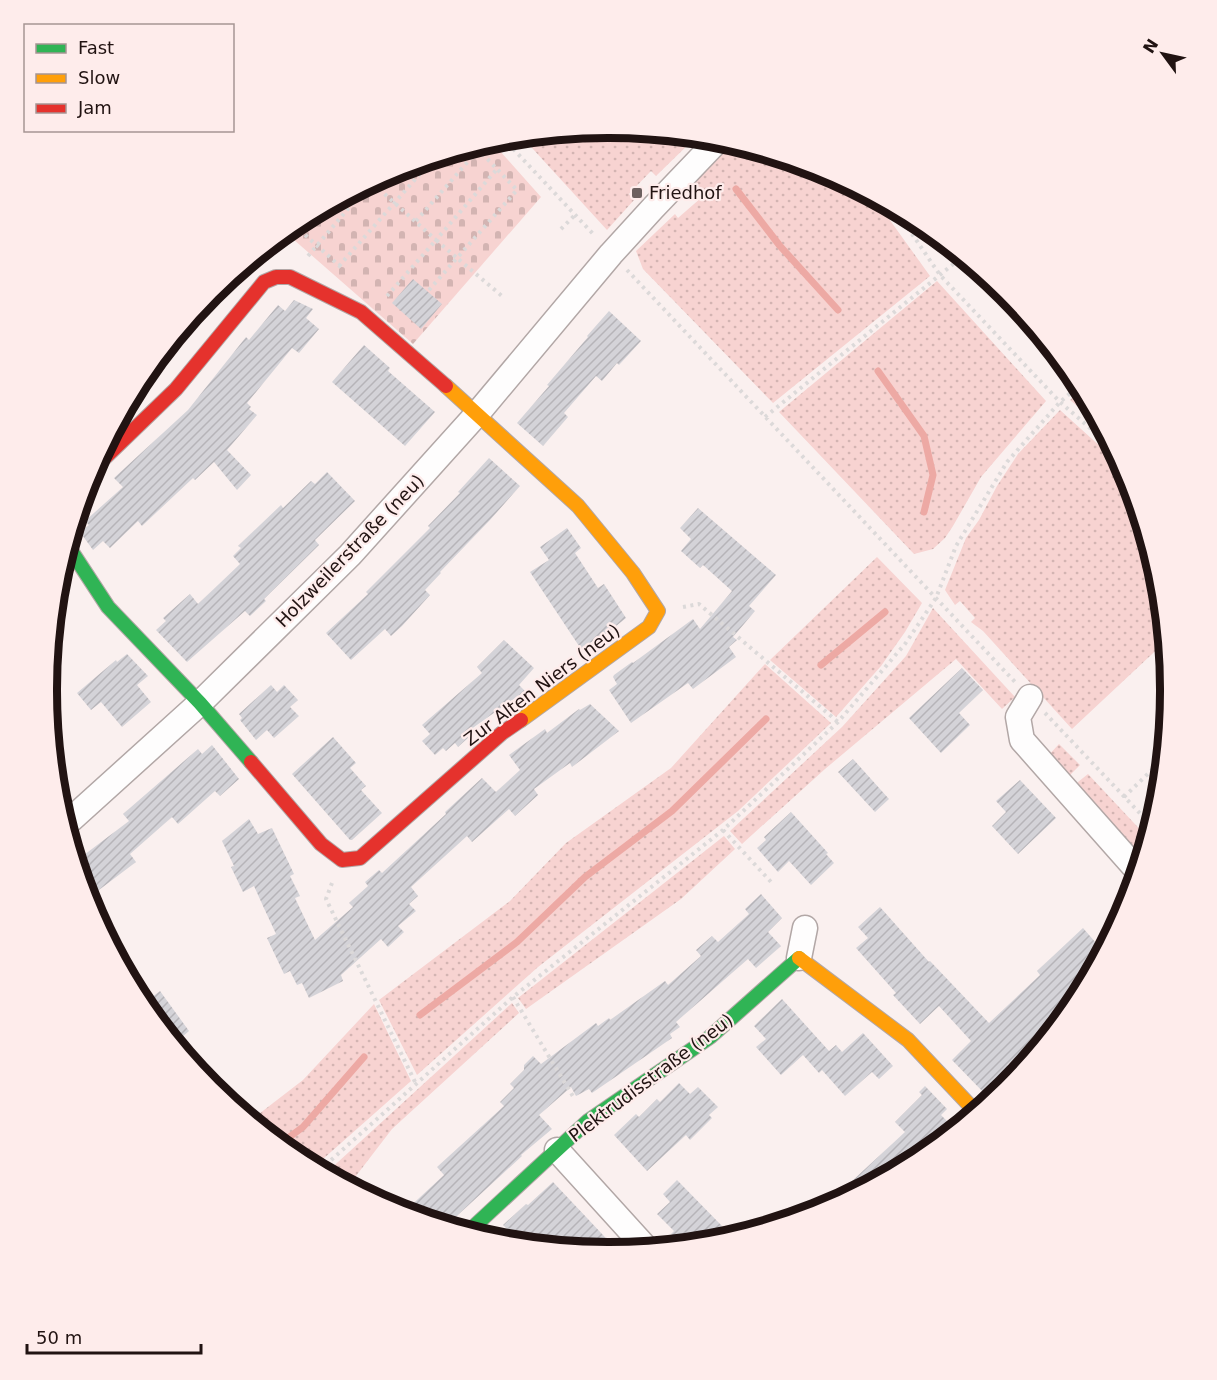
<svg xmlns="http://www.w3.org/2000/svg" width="1217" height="1380" viewBox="0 0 1217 1380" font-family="'DejaVu Sans',sans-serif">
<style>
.grass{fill:url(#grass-dots)}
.cemetery{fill:url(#cemetery-stones)}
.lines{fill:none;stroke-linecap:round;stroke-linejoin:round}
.stream{stroke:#eda9a4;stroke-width:7}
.building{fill:url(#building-hatch)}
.street-casing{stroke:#b2a7a6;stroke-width:27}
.fast-casing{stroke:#b2a7a6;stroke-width:16}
.slow-casing{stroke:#b2a7a6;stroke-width:16}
.jam-casing{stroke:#b2a7a6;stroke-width:16}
.path{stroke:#dcd9d9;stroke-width:4;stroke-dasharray:3 4.5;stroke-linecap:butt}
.street{stroke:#fefdfd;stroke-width:24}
.fast{stroke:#30b455;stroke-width:14}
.slow{stroke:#ff9f0a;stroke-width:14}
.jam{stroke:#e5322d;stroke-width:14}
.poi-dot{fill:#6d605f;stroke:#feeceb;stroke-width:2}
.labels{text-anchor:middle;stroke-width:4.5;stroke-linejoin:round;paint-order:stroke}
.poi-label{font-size:18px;fill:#211312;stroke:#feeceb;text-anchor:start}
.street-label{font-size:18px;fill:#211312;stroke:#feeceb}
.rim{fill:none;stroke:#211312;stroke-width:8}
</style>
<defs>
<pattern id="grass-dots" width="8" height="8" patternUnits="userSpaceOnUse" patternTransform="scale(1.5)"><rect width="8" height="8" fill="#f7d3d1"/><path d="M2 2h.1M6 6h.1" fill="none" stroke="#d3b4b2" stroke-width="1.8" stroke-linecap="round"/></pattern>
<pattern id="cemetery-stones" width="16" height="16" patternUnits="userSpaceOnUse" patternTransform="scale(1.5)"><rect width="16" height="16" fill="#f7d3d1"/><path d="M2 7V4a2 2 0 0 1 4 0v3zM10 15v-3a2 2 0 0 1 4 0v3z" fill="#d3b4b2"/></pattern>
<pattern id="building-hatch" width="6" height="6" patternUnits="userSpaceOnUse" patternTransform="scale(1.5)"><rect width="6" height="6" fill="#d4d3d8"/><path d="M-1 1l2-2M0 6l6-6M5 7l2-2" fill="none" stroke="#b6b4b8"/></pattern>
</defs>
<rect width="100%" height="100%" fill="#faf0ef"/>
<!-- grass -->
<path class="grass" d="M609,128L696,137L656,176L651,171L629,194L634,200L607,230L522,137Z
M731,143L824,171L874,198L930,276L773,403L643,269L636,251L675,214L678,218L702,197L691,183Z
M937,281L1046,401L981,477L953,526L945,538L933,549L914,554L779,412Z
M1082,390L1103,428L1070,400Z
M1060,410L1123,467L1128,475L1160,581L1166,641L1072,729L983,631L971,622L975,618L960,601L955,605L945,590L966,538L979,520L997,486L1018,454Z
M877,557L922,603L905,632L881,666L836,717L770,660Z
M933,608L1015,697L1002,709L956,659L825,769L742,844L730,831L842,727L906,656Z
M765,664L831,723L738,811L538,967L417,1075L379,1000L510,901L566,843L671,768Z
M1059,744L1080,765L1067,778L1047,757Z
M1088,774L1148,838L1141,860L1077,790L1078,782Z
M724,836L735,849L681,899L526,1009L518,998Z
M512,1003L519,1013L392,1129L349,1185L326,1173Z
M374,1004L411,1081L314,1167L296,1157L251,1120L303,1080Z"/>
<!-- cemetery -->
<path class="cemetery" d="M491,141L541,197L413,344L285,232L297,223L394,171Z"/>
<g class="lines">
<!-- stream -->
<path class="stream" d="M736,189L780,246L838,310
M878,371L924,436L933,475L924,512
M821,665L885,612
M420,1015L517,942L585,877L672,811L766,719
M280,1144L303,1127L364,1057"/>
</g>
<!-- building -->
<path class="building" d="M413,279L442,304L421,329L392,303Z
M294,300L313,309L306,318L319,329L299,353L292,348L247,403L251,407L249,409L257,415L227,450L251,475L237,490L214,462L195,480L193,478L142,526L138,521L110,548L103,541L93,550L80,532L89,525L85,521L123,487L114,478L188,410L246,337L249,340L278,305L285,311Z
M609,311L641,341L619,365L617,363L602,381L596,376L564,413L568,417L543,446L517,423L549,386L547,385L588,337L587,336Z
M364,345L390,368L388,371L435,412L405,446L332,382Z
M489,458L520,486L490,520L440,572L441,573L425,590L430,595L402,626L391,636L385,629L351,660L326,633L368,594L366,592L430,528L428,526L460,493L458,492Z
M327,472L355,501L315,540L319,545L264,599L266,601L250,616L245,611L187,662L156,630L166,621L163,618L190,594L198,604L240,564L233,556L241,548L238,546L281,505L283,508L311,481L315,484Z
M698,508L776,575L749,606L755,611L733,637L737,640L729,647L736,657L693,689L688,683L631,723L609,690L617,684L613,677L614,675L632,662L633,663L693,619L700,629L732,591L703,565L700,568L681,551L691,539L680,528Z
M567,528L581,548L575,553L598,588L604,584L626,618L595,643L593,641L581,649L530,572L549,560L540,547Z
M504,640L534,668L519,685L525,691L467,732L470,736L458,747L455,743L446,751L443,748L435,755L422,741L430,734L422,725L482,673L477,667Z
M127,654L148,676L137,685L151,702L122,727L101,702L91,710L77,693L116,660L117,662Z
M962,668L983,690L959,713L970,725L941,753L909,718Z
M271,685L277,692L284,685L298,700L290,707L299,716L274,738L267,730L256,740L240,720L242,718L239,714Z
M590,704L619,731L572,767L570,763L534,789L538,795L515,816L509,809L472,842L467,836L411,887L418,896L409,904L416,911L398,926L404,932L388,947L381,939L341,975L343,981L309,998L302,983L297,985L290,971L284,974L267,938L276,934L263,906L254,886L243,892L231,867L234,866L222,841L249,819L258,834L272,828L294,874L290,876L300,896L295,898L315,940L353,907L349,903L368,886L365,882L379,870L382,873L446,814L445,812L482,778L496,792L520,770L509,755L545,729L547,733L579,709L580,710Z
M333,737L356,763L350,768L366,786L361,790L382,813L352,840H350L292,774Z
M212,745L239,779L220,796L215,791L178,824L172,817L130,854L136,862L87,899L76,861L129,821L123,814L198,749L202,754Z
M853,759L889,799L875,812L838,772Z
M1020,780L1056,818L1018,854L992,826L1006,812L996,801Z
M791,812L828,853L826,854L834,863L811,885L789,861L778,872L757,848L766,840L764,837Z
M761,894L782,918L768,932L781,946L756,968L748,959L676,1022L680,1027L670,1034L672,1038L592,1093L589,1089L576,1096L571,1087L539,1115L552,1129L521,1155L522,1156L447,1225L404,1212L444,1175L437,1167L504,1106L500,1102L514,1088L510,1084L524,1070V1065L533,1056L541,1064L596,1023L598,1026L609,1018L610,1020L665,981L668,985L701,956L696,950L712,936L718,942L749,914L745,909Z
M880,907L929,962L930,961L989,1023L1040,975L1037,971L1083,928L1103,951L1080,994L1053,1019L1055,1022L1007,1065L1012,1070L986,1095L952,1060L971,1041L939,1006L920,1024L893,995L896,993L856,948L868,938L858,927Z
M160,991L189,1031L175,1043L143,1004Z
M782,999L829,1051L836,1045L842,1052L863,1033L893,1066L879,1079L872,1072L845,1096L822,1070L819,1073L803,1055L781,1075L756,1047L766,1039L754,1026Z
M679,1083L690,1094L698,1087L718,1107L709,1115L712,1118L690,1140L686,1135L647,1171L614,1135L636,1114L639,1117L657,1099L660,1102Z
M925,1086L947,1109L941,1115L955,1129L920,1157L842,1199L838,1194L905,1132L895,1122L922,1095L919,1092Z
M677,1180L722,1226L718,1229L727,1238L718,1241L682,1245L671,1234L674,1231L657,1214L670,1202L663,1194Z
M553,1182L587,1218L618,1251L608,1252L536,1245L523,1231L516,1238L503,1225L526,1204L528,1205Z"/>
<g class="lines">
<!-- street casing -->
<g class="street-casing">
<path id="street" d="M1030,697L1018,717L1022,740L1138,871
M65,825L200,703L350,555L477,414L611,254L653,208L719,139
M799,958L805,928
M557,1150L646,1248"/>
</g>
<!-- fast casing -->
<g class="fast-casing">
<path id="fast" d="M68,546L108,607L200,703L251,762
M468,1232L588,1121L710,1037L799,958"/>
</g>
<!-- slow casing -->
<g class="slow-casing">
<path id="slow" d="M446,386L578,506L633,573L658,611L649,627L521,720
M799,958L908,1040L976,1112"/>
</g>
<!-- jam casing -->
<g class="jam-casing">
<path id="jam" d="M91,471L176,389L264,282L276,277H290L361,312L446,386
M251,762L321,844L342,860L360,858L502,733L521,720"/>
</g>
<!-- path -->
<path class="path" d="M503,138L595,236
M362,188C371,198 383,190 380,178
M379,189L436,240L497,169
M895,209L940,275L1060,402L1114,449
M416,221L478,150
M294,225L344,270
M561,229L575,215
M308,256L364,190
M339,266L433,159
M627,270L1015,682
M429,290L457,258L502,296
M387,296L436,240L457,258L517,190L475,146
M765,417L962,257
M683,607L699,604L838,722
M1045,713L1152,826
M1124,797L1160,762
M723,830L772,883
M332,883L326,899L416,1084
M513,997L574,1098
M320,1170L513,997L723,830L838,722L905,644L936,598L956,546L1007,462L1060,402L1080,385"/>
<!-- street -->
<use href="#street" class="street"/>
<!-- fast -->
<use href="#fast" class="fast"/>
<!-- slow -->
<use href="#slow" class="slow"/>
<!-- jam -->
<use href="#jam" class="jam"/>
</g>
<!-- markers -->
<rect class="poi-dot" x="631" y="187" width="12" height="12" rx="3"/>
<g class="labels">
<!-- poi labels -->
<g class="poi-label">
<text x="649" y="199">Friedhof</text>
</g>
<!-- street labels -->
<g class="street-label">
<text transform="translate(350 551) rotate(-46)" y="6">Holzweilerstraße (neu)</text>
<text transform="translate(542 685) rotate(-37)" y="6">Zur Alten Niers (neu)</text>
<text transform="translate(651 1078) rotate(-37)" y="6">Plektrudisstraße (neu)</text>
</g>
</g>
<!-- crop -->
<path d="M0 0H1217V1380H0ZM608 138H609A551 551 0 0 1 1160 689V691A551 551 0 0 1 609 1242H608A551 551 0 0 1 57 691V689A551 551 0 0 1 608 138Z" fill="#feeceb" fill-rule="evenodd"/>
<path class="rim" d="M608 138H609A551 551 0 0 1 1160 689V691A551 551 0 0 1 609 1242H608A551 551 0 0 1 57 691V689A551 551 0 0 1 608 138Z"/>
<!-- legend -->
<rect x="24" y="24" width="210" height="108" fill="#feeceb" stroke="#a69594" stroke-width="1.5"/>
<rect x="36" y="44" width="30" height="9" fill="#30b455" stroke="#a69594" stroke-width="1.5"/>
<text x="78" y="54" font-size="18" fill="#211312">Fast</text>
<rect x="36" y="74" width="30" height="9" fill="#ff9f0a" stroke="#a69594" stroke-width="1.5"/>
<text x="78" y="84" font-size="18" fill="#211312">Slow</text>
<rect x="36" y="104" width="30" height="9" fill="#e5322d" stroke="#a69594" stroke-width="1.5"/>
<text x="78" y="114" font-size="18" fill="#211312">Jam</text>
<!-- north arrow -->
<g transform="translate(1163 54) rotate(303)" stroke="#feeceb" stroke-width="4.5" paint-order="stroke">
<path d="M0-4.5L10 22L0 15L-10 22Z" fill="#211312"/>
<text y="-9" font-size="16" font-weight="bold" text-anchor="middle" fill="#211312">N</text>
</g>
<!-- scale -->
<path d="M27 1344v9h174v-9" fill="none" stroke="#211312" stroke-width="3"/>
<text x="36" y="1344" font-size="18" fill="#211312" stroke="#feeceb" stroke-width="4.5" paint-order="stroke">50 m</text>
</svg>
